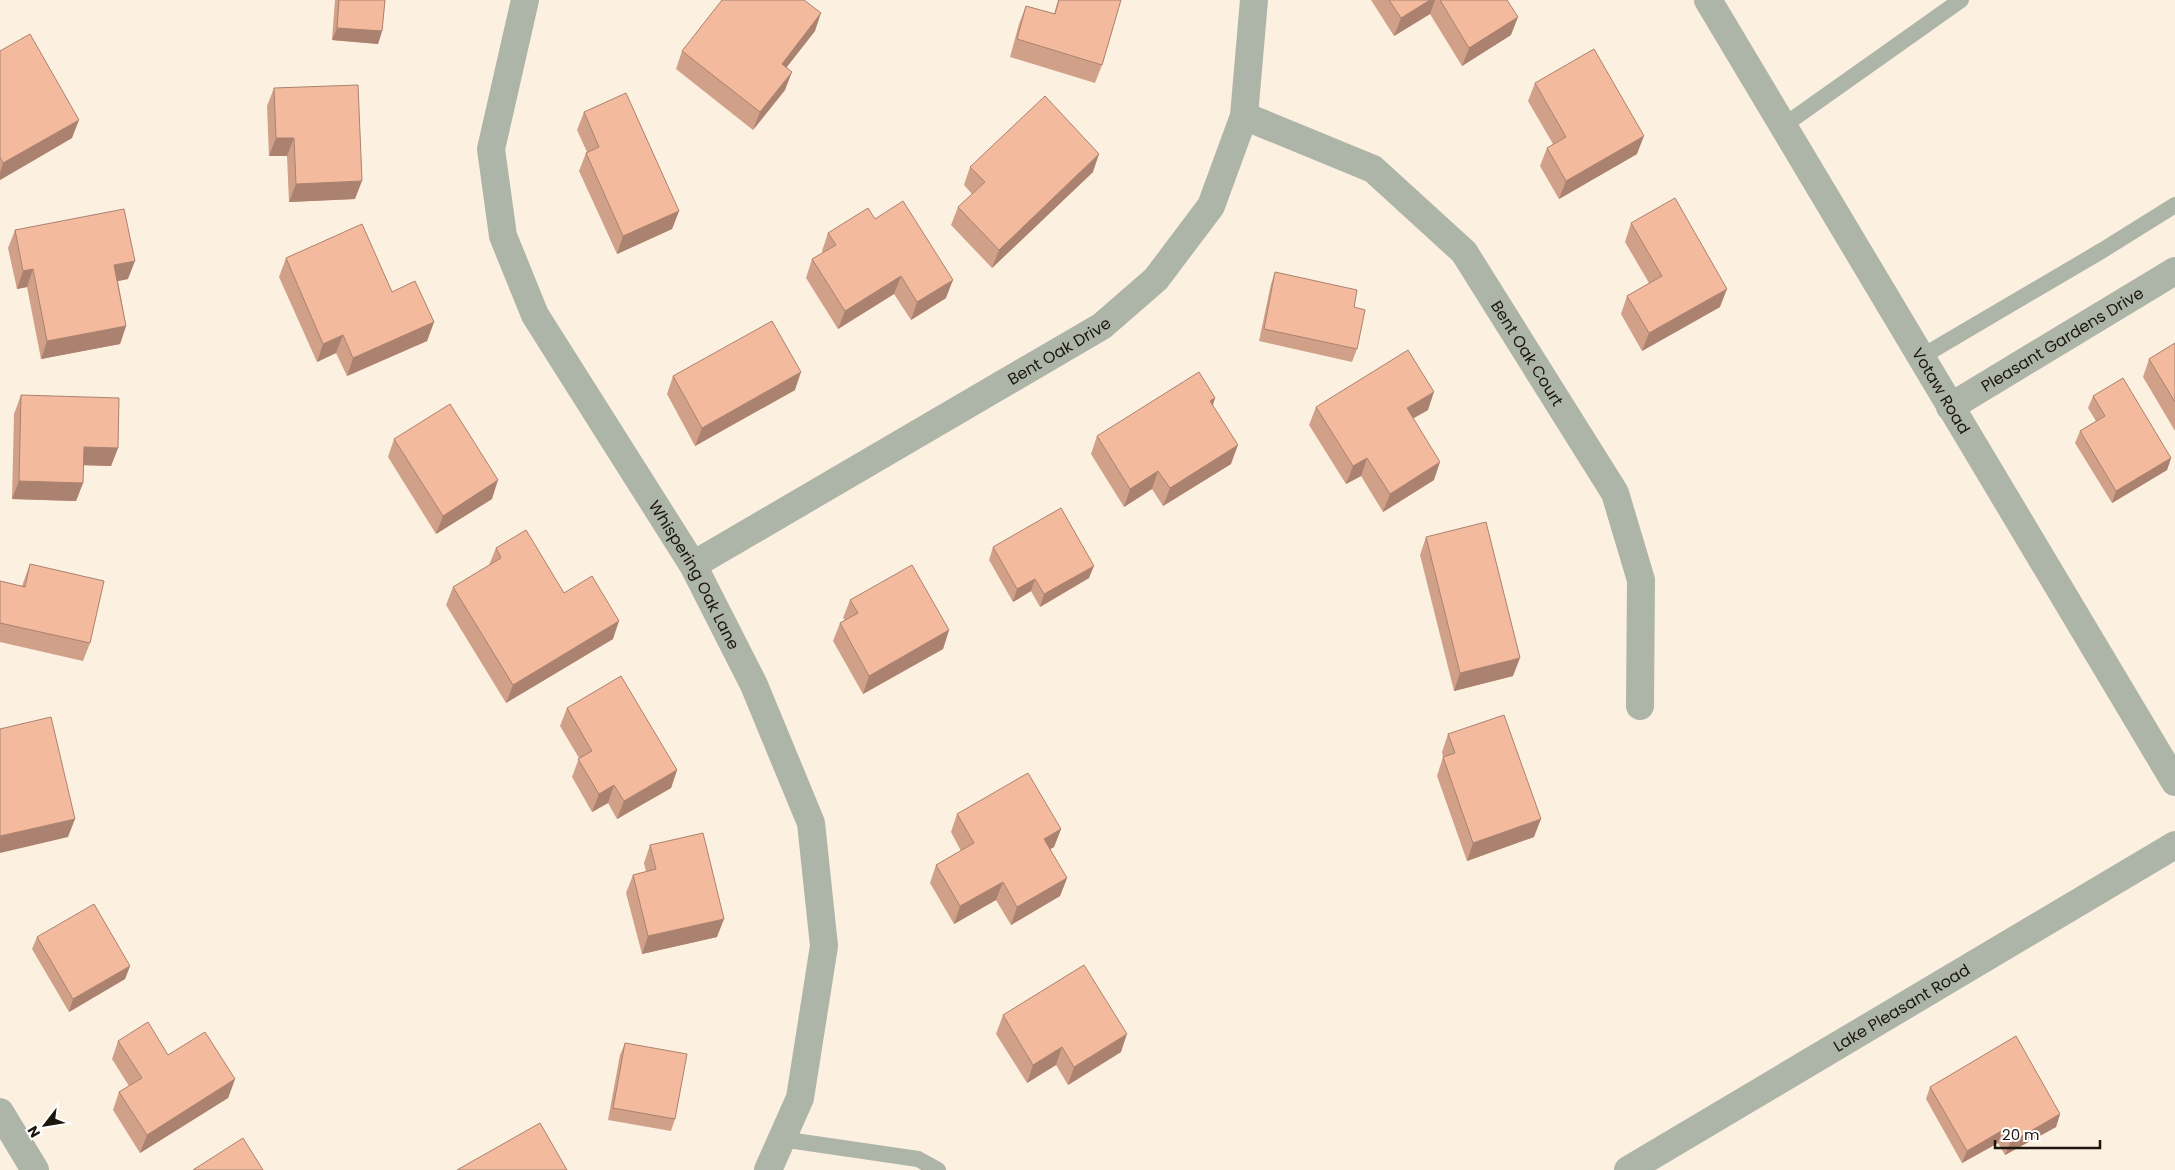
<svg xmlns="http://www.w3.org/2000/svg" width="2175" height="1170" viewBox="0 0 2175 1170" font-family="Poppins,sans-serif">
<style>
.lines{fill:none;stroke-linecap:round;stroke-linejoin:round}
.service{stroke:#adb5a9;stroke-width:16}
.minor{stroke:#adb5a9;stroke-width:28}
.tertiary{stroke:#adb5a9;stroke-width:28}
.wall{fill:#d1a088}
.shaded-wall{fill:#aa826f}
.building{fill:#f3ba9e;stroke:#aa826f}
.labels{text-anchor:middle;stroke-width:4;stroke-linejoin:round;paint-order:stroke}
.street-label{font-size:16px;fill:#1d160d;stroke:#fff}
</style>
<rect width="100%" height="100%" fill="#fcf0e1"/>
<g class="lines">
<!-- service -->
<path class="service" d="M1783,126L1961,0
M1921,357L2103,250L2175,205
M781,1139L918,1159L938,1170"/>
<!-- minor -->
<g class="minor">
<path id="s1" d="M525,0L491,149L503,236L535,315L693,565L754,685L811,823L824,946L800,1098L768,1170"/>
<path id="s2" d="M1244,116L1373,169L1464,252L1615,493L1641,580L1640,706"/>
<path id="s3" d="M1950,407L2175,271"/>
<path id="s4" d="M693,565L1102,326L1156,279L1211,206L1244,116L1254,0"/>
<path d="M0,1112L35,1170"/>
</g>
<!-- tertiary -->
<g class="tertiary">
<path id="s5" d="M1708,0L2175,782"/>
<path id="s6" d="M1628,1170L2175,845"/>
</g>
</g>
<!-- wall -->
<path class="wall" d="M335,0H385L382,31L378,44L332,40Z
M1058,0H1121L1102,65L1095,83L1010,57L1019,24L1026,6L1054,14Z
M1371,0H1507L1511,35L1462,66L1430,14L1394,36Z
M815,31L786,68L785,90L753,130L676,69L682,51Z
M0,51L72,138L0,180Z
M1535,83L1637,154L1559,199L1540,166L1547,148L1553,144L1528,101Z
M274,88L355,199L289,202L287,156H269L267,106Z
M584,112L679,211L672,229L617,254L579,171L586,153L587,152L577,130Z
M970,167L1093,172L992,268L951,225L958,207L972,194L964,185Z
M875,219L946,298L911,320L894,294L838,329L806,278L812,259L823,253L822,251L828,233Z
M1631,223L1720,307L1642,351L1621,314L1627,296L1649,283L1625,242Z
M15,230L128,279L118,281L126,326L120,344L41,359L27,287L17,289L8,248Z
M286,258L392,292L434,322L427,341L347,376L336,353L317,362L279,277Z
M1275,272L1354,307L1357,349L1352,362L1259,341L1271,284Z
M2175,343V431L2143,377L2149,359Z
M673,376L795,390L695,446L667,394Z
M21,395L118,448L111,466L83,465V483L76,501L12,499L14,414Z
M2093,396L2171,458L2167,470L2112,503L2075,443L2080,431L2096,421L2088,408Z
M1215,398L1213,405L1231,464L1163,506L1152,489L1124,507L1091,454L1097,436Z
M1316,407L1428,410L1413,418L1434,480L1383,512L1361,476L1346,484L1309,425Z
M394,439L492,499L436,534L388,457Z
M1426,537L1513,676L1454,691L1420,555Z
M993,547L1089,578L1040,607L1031,591L1013,602L989,560Z
M496,548L564,593L613,639L506,703L446,605L453,587L489,565Z
M30,564L90,643L83,661L0,642V581L22,586Z
M850,600L949,630L943,649L863,694L833,641L840,623L845,620L843,618Z
M567,708L677,770L671,788L617,819L608,803L592,812L572,777L579,758L560,726Z
M1448,734L1534,837L1467,861L1437,776L1443,757L1442,752Z
M957,814L1061,829L1054,847L1050,849L1067,878L1060,896L1011,925L996,900L954,924L930,883L936,865L961,851L951,832Z
M650,845L717,937L642,954L626,893L633,875L646,872L644,863Z
M37,937L130,966L125,979L69,1012L32,949Z
M1003,1015L1121,1052L1068,1085L1056,1065L1027,1083L996,1034Z
M118,1041L168,1055L235,1079L228,1098L140,1153L113,1110L119,1092L129,1086L112,1059Z
M625,1043L675,1119L671,1131L608,1120L620,1055Z
M1930,1087L2060,1114L2056,1127L2005,1155L1998,1143L1962,1163L1926,1099Z"/>
<!-- shaded-wall -->
<path class="shaded-wall" d="M1430,0H1435L1430,14L1394,36L1401,18Z
M821,13L815,31L775,82L782,64Z
M1518,17L1511,35L1462,66L1469,48Z
M337,28L382,31L378,44L332,40Z
M792,72L785,90L753,130L760,112Z
M79,120L72,138L0,180V173L3,163Z
M1644,136L1637,154L1559,199L1566,181Z
M276,138H294L287,156H269Z
M1099,154L1093,172L992,268L999,250Z
M362,181L355,199L289,202L296,184Z
M679,211L672,229L617,254L623,236Z
M135,261L128,279L108,283L114,265Z
M33,269L27,287L17,289L23,271Z
M901,276L894,294L838,329L845,311Z
M953,280L946,298L911,320L917,302Z
M1727,289L1720,307L1642,351L1649,333Z
M434,322L427,341L347,376L353,358Z
M126,326L120,344L41,359L47,341Z
M343,335L336,353L317,362L323,344Z
M801,372L795,390L695,446L702,428Z
M1434,392L1428,410L1400,426L1407,408Z
M1215,398L1209,416L1210,401Z
M1238,445L1231,464L1163,506L1170,488Z
M84,447L118,448L111,466L77,465Z
M1367,458L1361,476L1346,484L1353,466Z
M2171,458L2167,470L2112,503L2116,491Z
M1440,462L1434,480L1383,512L1390,494Z
M1158,471L1152,489L1124,507L1130,489Z
M498,480L492,499L436,534L443,516Z
M19,481L83,483L76,501L12,499Z
M1094,566L1089,578L1040,607L1044,594Z
M1035,579L1031,591L1013,602L1017,589Z
M619,621L613,639L506,703L513,685Z
M949,630L943,649L863,694L869,676Z
M1520,658L1513,676L1454,691L1460,673Z
M677,770L671,788L617,819L624,801Z
M614,785L608,803L592,812L599,794Z
M75,819L68,837L0,853V836Z
M1541,819L1534,837L1467,861L1473,843Z
M1061,829L1054,847L1037,857L1044,839Z
M1067,878L1060,896L1011,925L1017,907Z
M1003,882L996,900L954,924L960,906Z
M724,919L717,937L642,954L648,936Z
M130,966L125,979L69,1012L73,999Z
M1127,1034L1121,1052L1068,1085L1074,1067Z
M1062,1047L1056,1065L1027,1083L1033,1065Z
M235,1079L228,1098L140,1153L147,1135Z
M2060,1114L2056,1127L2005,1155L2010,1143Z
M2003,1130L1998,1143L1962,1163L1967,1151Z"/>
<!-- building -->
<path class="building" d="M339,0H385L382,31L337,28Z
M722,0H804L821,13L782,64L792,72L760,112L682,51Z
M1059,0H1121L1102,65L1017,39L1026,6L1055,14Z
M1389,0H1430L1401,18Z
M1440,0H1507L1518,17L1469,48Z
M30,34L79,120L3,163L0,157V51Z
M1594,49L1644,136L1566,181L1547,148L1566,137L1535,83Z
M358,85L362,181L296,184L294,138H276L274,88Z
M626,93L679,211L623,236L586,153L599,147L584,112Z
M1045,96L1099,154L999,250L958,207L985,182L970,167Z
M1675,198L1727,289L1649,333L1627,296L1662,276L1631,223Z
M903,201L953,280L917,302L901,276L845,311L812,259L836,245L828,233L868,208L875,219Z
M124,209L135,261L114,265L126,326L47,341L33,269L23,271L15,230Z
M362,224L392,292L415,281L434,322L353,358L343,335L323,344L286,258Z
M1275,272L1357,290L1354,307L1365,310L1357,349L1264,329Z
M772,321L801,372L702,428L673,376Z
M2175,343V402L2149,359Z
M1408,350L1434,392L1407,408L1440,462L1390,494L1367,458L1353,466L1316,407Z
M1199,372L1215,398L1210,401L1238,445L1170,488L1158,471L1130,489L1097,436Z
M2123,378L2171,458L2116,491L2080,431L2105,416L2093,396Z
M21,395L119,398L118,448L84,447L83,483L19,481Z
M450,404L498,480L443,516L394,439Z
M1061,508L1094,566L1044,594L1035,579L1017,589L993,547Z
M1486,522L1520,658L1460,673L1426,537Z
M526,530L564,593L592,576L619,621L513,685L453,587L501,558L496,548Z
M30,564L104,581L90,643L0,623V581L25,587Z
M912,565L949,630L869,676L840,623L858,613L850,600Z
M621,676L677,770L624,801L614,785L599,794L578,759L592,751L567,708Z
M1504,715L1541,819L1473,843L1443,757L1455,753L1448,734Z
M51,717L75,819L0,836V729Z
M1028,773L1061,829L1044,839L1067,878L1017,907L1003,882L960,906L936,865L974,843L957,814Z
M703,833L724,919L648,936L633,875L656,869L650,845Z
M94,904L130,966L73,999L37,937Z
M1084,965L1127,1034L1074,1067L1062,1047L1033,1065L1003,1015Z
M148,1022L168,1055L205,1032L235,1079L147,1135L119,1092L142,1078L118,1041Z
M2016,1036L2060,1114L2010,1143L2003,1130L1967,1151L1930,1087Z
M625,1043L687,1054L675,1119L613,1108Z
M540,1123L567,1170H457Z
M243,1138L263,1170H193Z"/>
<g class="labels">
<!-- street labels -->
<g class="street-label">
<text dy="6" stroke="none"><textPath href="#s3" startOffset="131">Pleasant Gardens Drive</textPath></text>
<text dy="6" stroke="none"><textPath href="#s4" startOffset="424">Bent Oak Drive</textPath></text>
<text dy="6" stroke="none"><textPath href="#s2" startOffset="382">Bent Oak Court</textPath></text>
<text dy="6" stroke="none"><textPath href="#s5" startOffset="455">Votaw Road</textPath></text>
<text dy="6" stroke="none"><textPath href="#s1" startOffset="631">Whispering Oak Lane</textPath></text>
<text dy="6" stroke="none"><textPath href="#s6" startOffset="318">Lake Pleasant Road</textPath></text>
</g>
</g>
<!-- north arrow -->
<g transform="translate(45 1125) rotate(239)" stroke="#ffffff" stroke-width="4" paint-order="stroke">
<path d="M0-4L9 19L0 12L-9 19Z" fill="#1d160d"/>
<text y="-8" font-size="14" font-weight="bold" text-anchor="middle" fill="#1d160d">N</text>
</g>
<!-- scale -->
<path d="M1995 1140v8h105v-8" fill="none" stroke="#1d160d" stroke-width="2.5"/>
<text x="2002" y="1140" font-size="15" fill="#1d160d" stroke="#ffffff" stroke-width="4" paint-order="stroke">20 m</text>
</svg>
